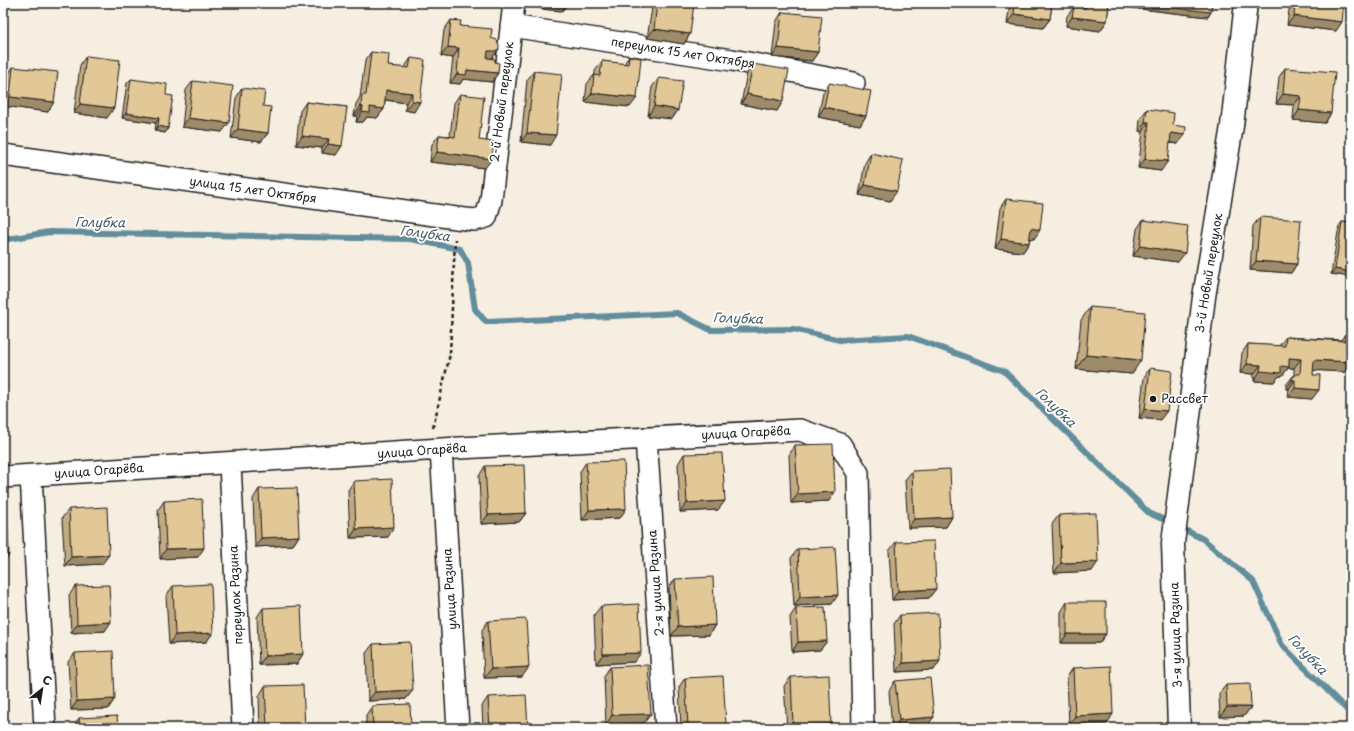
<svg xmlns="http://www.w3.org/2000/svg" width="1354" height="731" viewBox="0 0 1354 731" font-family="'Playpen Sans',sans-serif">
<style>
.lines{fill:none;stroke-linecap:round;stroke-linejoin:round}
.stream{stroke:#628d9c;stroke-width:6}
.minor-casing{stroke:#1c1c1c;stroke-width:24}
.tertiary-casing{stroke:#1c1c1c;stroke-width:25}
.path{stroke:#1c1c1c;stroke-width:2.5;stroke-dasharray:4 3;stroke-linecap:butt}
.minor{stroke:#fff;stroke-width:21}
.tertiary{stroke:#fff;stroke-width:22}
.wall{fill:#c2ab82;stroke:#1c1c1c}
.shaded-wall{fill:#9e8b6a;stroke:#1c1c1c}
.building{fill:#e2c797;stroke:#1c1c1c}
.poi-dot{fill:#1c1c1c;stroke:#fff;stroke-width:1.5}
.labels{text-anchor:middle;stroke-width:3.5;stroke-linejoin:round;paint-order:stroke}
.street-label{font-size:12px;fill:#1c1c1c;stroke:#fff}
.poi-label{font-size:12px;fill:#1c1c1c;stroke:#fff;text-anchor:start}
.water-label{font-size:13px;font-style:italic;fill:#455e67;stroke:#fff}
</style>
<rect width="100%" height="100%" fill="#f6eee0"/>
<filter id="ink" filterUnits="userSpaceOnUse"><feTurbulence type="fractalNoise" baseFrequency=".025" numOctaves="2"/><feDisplacementMap in="SourceGraphic" scale="8" xChannelSelector="R" yChannelSelector="G"/><feConvolveMatrix kernelMatrix="1 2 1 2 8 2 1 2 1" color-interpolation-filters="sRGB"/></filter>
<g filter="url(#ink)">
<g class="lines">
<!-- stream -->
<path class="stream" d="M3,240L49,232L410,239L460,249L468,263L475,309L486,322L677,313L711,330L793,329L840,340L908,336L1004,371L1149,513L1171,523
M1179,527L1203,539L1253,581L1282,645L1351,714"/>
<!-- minor casing -->
<g class="minor-casing">
<path id="minor" d="M511,26L732,60L854,83
M3,155L456,218L475,220L486,217L491,200L514,3
M646,438L666,728
M441,449L458,728
M230,463L243,728
M31,476L45,728
M3,477L441,449L800,430L840,444L858,473L863,728"/>
</g>
<!-- tertiary casing -->
<g class="tertiary-casing">
<path id="tertiary" d="M1179,728L1173,543L1204,297L1232,126L1246,3"/>
</g>
<!-- path -->
<path class="path" d="M433,428L450,354L455,239"/>
<!-- minor -->
<use href="#minor" class="minor"/>
<!-- tertiary -->
<use href="#tertiary" class="tertiary"/>
</g>
<!-- wall -->
<path class="wall" d="M542,3H568L562,11L541,9Z
M655,3H687L690,34L684,44L647,38L652,8Z
M1010,3H1052L1050,19L1043,28L1007,24Z
M1081,3H1109L1107,21L1100,31L1066,26L1067,16L1074,7L1081,8Z
M1133,3H1212L1211,12L1208,17L1132,8Z
M1290,3H1344L1336,31L1287,25Z
M782,12L818,52L812,61L772,57L776,22Z
M451,20L460,26L491,38L499,49L491,59L495,62L498,73L492,82L463,79L460,84L450,83L453,58L441,56L444,30Z
M371,52L388,66L404,68L411,58L414,112L405,110L406,103L385,100L384,109L377,118L367,117L363,122H356L357,116H354L356,104L360,97L365,61Z
M86,56L107,118L74,113L80,65Z
M629,56L630,107L585,102L587,84L594,75H595V71L602,61L624,64Z
M753,64L783,101L777,111L741,104L747,73Z
M13,67L48,112L3,106L7,76Z
M1285,68L1331,113L1325,123L1293,120L1294,105L1276,104L1279,77Z
M534,71L550,145L521,142L527,80Z
M659,78L678,110L672,119L648,116L652,87Z
M131,79L166,95L168,128L165,133L155,131L156,123L122,118L127,83Z
M193,81L222,132L182,127L186,90Z
M829,83L866,116L860,125L818,117L823,93Z
M242,88L263,106L268,133L261,142L231,138L236,98Z
M460,94L479,140L485,168L430,162L432,144L439,135L450,136L454,103Z
M306,102L347,107L336,155L322,153V148L296,145L300,111Z
M1147,109L1173,125L1178,144L1170,143L1161,171L1138,168L1143,132L1139,131L1140,119Z
M871,153L890,201L859,195L865,163Z
M1006,199L1034,239L1030,238L1029,243L1023,252L995,249L1000,208Z
M1260,217L1297,264L1291,273L1250,270L1253,226Z
M1143,220L1178,262L1133,256L1137,229Z
M1342,222L1351,223V277L1331,274L1339,226Z
M1090,307L1132,374L1076,369L1081,320Z
M1345,334V372L1313,370L1312,399L1288,397L1289,389H1286V385L1293,376H1294V368H1288L1282,376H1279L1274,382L1254,381V374L1240,373L1242,353L1248,344L1279,346L1286,337L1341,340Z
M1150,368L1160,420L1139,418L1144,377Z
M795,445L829,501L791,503L789,455Z
M684,454L718,510L680,512L678,464Z
M586,462L620,518L582,520L580,472Z
M485,466L526,513L519,522L481,524L479,476Z
M912,471L952,517L946,527L908,528L905,480Z
M354,481L388,537L350,538L348,490Z
M259,489L299,536L293,545L255,547L253,499Z
M164,501L198,557L160,559L158,510Z
M69,509L102,564L65,566L62,518Z
M1059,515L1092,571L1054,573L1052,524Z
M896,542L929,598L892,600L889,551Z
M798,549L832,604L794,606L791,558Z
M675,579L715,625L709,635L671,636L669,588Z
M76,586L105,631L71,633L69,595Z
M173,586L213,633L206,642L169,644L166,596Z
M1067,602L1106,634L1099,643H1061V612Z
M601,606L634,662L596,664L594,615Z
M263,608L297,664L259,665L257,617Z
M796,608L827,641L820,650L792,652L790,617Z
M900,615L934,670L896,672L894,624Z
M488,621L522,677L484,678L482,630Z
M373,644L413,690L406,699L368,701L366,653Z
M75,653L108,709L71,710L68,662Z
M610,667L644,723L606,725L604,676Z
M1073,668L1107,724L1069,725L1067,677Z
M791,677L828,728H787L784,686Z
M685,678L726,725L723,728H681L679,687Z
M895,681L927,726L909,728H892L889,691Z
M1226,685L1251,707L1244,716L1220,717L1219,694Z
M265,686L305,728H260L259,696Z
M488,697L528,728H483L482,706Z
M372,706L411,728H366V715Z
M79,718L118,728H73Z"/>
<!-- shaded-wall -->
<path class="shaded-wall" d="M545,3H568L562,11L541,9Z
M1135,3H1176L1211,12L1208,17L1132,8Z
M1014,14L1050,19L1043,28L1007,24Z
M1294,16L1342,22L1336,31L1287,25Z
M1072,17L1107,21L1100,31L1066,26Z
M654,29L690,34L684,44L647,38Z
M448,47L459,48L453,58L441,56Z
M778,48L818,52L812,61L772,57Z
M499,49L492,58L489,60H481L488,51Z
M467,70L498,73L492,82L463,79L460,84L450,83L457,74Z
M386,90L412,93L406,103L380,99Z
M592,93L637,98L630,107L585,102Z
M747,94L783,101L777,111L741,104Z
M1283,94L1301,96L1294,105L1276,104Z
M10,97L54,102L48,112L3,106Z
M412,101L420,102L414,112L405,110Z
M80,104L114,108L107,118L74,113Z
M361,106L363,107L357,116H354Z
M654,106L678,110L672,119L648,116Z
M370,107L384,109L377,118L367,117L363,122H356L362,112Z
M824,107L866,116L860,125L818,117Z
M1299,110L1331,113L1325,123L1293,120Z
M126,113L159,118L156,123L122,118Z
M188,118L229,123L222,132L182,127Z
M1145,122H1149L1143,132L1139,131Z
M158,126L168,128L165,133L155,131Z
M238,129L268,133L261,142L231,138Z
M527,133L556,135L550,145L521,142Z
M1171,133L1185,135L1178,144L1165,142Z
M302,136L329,139L322,148L296,145Z
M328,144L342,146L336,155L322,153Z
M437,152L492,159L485,168L430,162Z
M1145,159L1168,161L1161,171L1138,168Z
M865,185L897,191L890,201L859,195Z
M1031,228L1040,230L1034,239L1025,238Z
M1001,239L1029,243L1023,252L995,249Z
M1140,246L1185,253L1178,262L1133,256Z
M1256,261L1297,264L1291,273L1250,270Z
M1335,269L1351,272V277L1331,274Z
M1086,355L1141,360L1132,374L1076,369Z
M1289,358L1301,359L1294,368H1288L1282,376H1279L1274,382L1254,381L1260,371Z
M1314,360L1351,362L1345,372L1307,370Z
M1247,364L1261,365L1254,374L1240,373Z
M1292,380H1295L1289,389H1286Z
M1295,388L1319,390L1312,399L1288,397Z
M1145,409L1167,411L1160,420L1139,418Z
M835,492L829,501L791,503L798,494Z
M725,501L718,510L680,512L687,503Z
M626,509L620,518L582,520L589,510Z
M526,513L519,522L481,524L488,515Z
M952,517L946,527L908,528L914,519Z
M394,527L388,537L350,538L356,529Z
M299,536L293,545L255,547L261,538Z
M204,548L198,557L160,559L166,549Z
M3,555H9L3,563Z
M109,555L102,564L65,566L71,557Z
M1098,562L1092,571L1054,573L1061,563Z
M936,589L929,598L892,600L898,591Z
M838,595L832,604L794,606L800,597Z
M111,622L105,631L71,633L77,624Z
M715,625L709,635L671,636L678,627Z
M213,633L206,642L169,644L175,635Z
M1067,634H1106L1099,643H1061Z
M827,641L820,650L792,652L798,642Z
M641,653L634,662L596,664L603,654Z
M303,654L297,664L259,665L265,656Z
M940,661L934,670L896,672L903,663Z
M529,667L522,677L484,678L491,669Z
M413,690L406,699L368,701L375,692Z
M115,699L108,709L71,710L77,701Z
M1227,707H1251L1244,716L1220,717Z
M651,714L644,723L606,725L612,715Z
M1113,714L1107,724L1069,725L1075,716Z
M934,717L927,726L909,728H894L899,720Z
M831,724L828,728H791L793,725Z
M726,725L723,728H686L688,726Z"/>
<!-- building -->
<path class="building" d="M657,3H687L694,4L690,34L654,29Z
M1015,3H1052L1050,19L1014,14Z
M1087,3H1109L1107,21L1072,17L1074,7L1086,8Z
M1176,3H1212L1211,12L1173,8Z
M1295,3H1344L1342,22L1294,16Z
M782,12L822,16L818,52L778,48Z
M451,20L461,21L460,26L492,29L491,38L497,40L499,45V49L495,51H488L487,58L495,59V62L499,63L498,73L467,70L466,75L457,74L459,48L448,47Z
M371,52L389,54L388,66L409,68L411,58L425,60L420,102L412,101V93L386,90L384,109L370,107V113L362,112L363,107L361,106L362,95H366Z
M86,56L120,60L114,108L80,104Z
M629,56L641,58L637,98L592,93L594,75L600,76L602,61L628,64Z
M753,64L789,70L783,101L747,94Z
M13,67L58,72L54,102L10,97Z
M1285,68L1335,72L1331,113L1299,110L1301,96L1283,94Z
M534,71L562,74L556,135L527,133Z
M659,78L683,81L678,110L654,106Z
M131,79L167,84L166,95L173,96L168,128L158,126L159,118L126,113Z
M193,81L233,86L229,123L188,118Z
M829,83L871,91L866,116L824,107Z
M242,88L265,91L263,106L271,107L268,133L238,129Z
M460,94L484,97L479,140L494,142L492,159L437,152L439,135L455,137Z
M306,102L347,107L342,146L328,144L329,139L302,136Z
M1147,109L1174,113L1173,125L1186,127L1185,135L1171,133L1168,161L1145,159L1149,122H1145Z
M871,153L903,160L897,191L865,185Z
M1006,199L1043,203L1040,230L1031,228L1029,243L1001,239Z
M1260,217L1301,220L1297,264L1256,261Z
M1143,220L1188,226L1185,253L1140,246Z
M1342,222L1351,223V272L1335,269Z
M1090,307L1145,312L1141,360L1086,355Z
M1345,334L1351,335V362L1314,360L1313,375H1320L1319,390L1295,388V380H1292L1293,376H1295L1296,374H1300L1301,359L1289,358V367L1281,366V373L1260,371L1261,365L1247,364L1248,344L1285,346L1286,337L1345,341Z
M1150,368L1172,371L1167,411L1145,409Z
M833,444L835,492L798,494L795,445Z
M722,453L725,501L687,503L684,454Z
M624,461L626,509L589,510L586,462Z
M524,465L526,513L488,515L485,466Z
M950,469L952,517L914,519L912,471Z
M392,479L394,527L356,529L354,481Z
M297,488L299,536L261,538L259,489Z
M202,499L204,548L166,549L164,501Z
M3,507H7L9,555H3Z
M107,507L109,555L71,557L69,509Z
M1096,513L1098,562L1061,563L1059,515Z
M934,541L936,589L898,591L896,542Z
M835,547L838,595L800,597L798,549Z
M713,577L715,625L678,627L675,579Z
M211,584L213,633L175,635L173,586Z
M109,585L111,622L77,624L76,586Z
M1067,602H1106V634H1067Z
M639,604L641,653L603,654L601,606Z
M301,606L303,654L265,656L263,608Z
M825,607L827,641L798,642L796,608Z
M938,613L940,661L903,663L900,615Z
M526,619L529,667L491,669L488,621Z
M410,642L413,690L375,692L373,644Z
M113,651L115,699L77,701L75,653Z
M648,665L651,714L612,715L610,667Z
M1111,666L1113,714L1075,716L1073,668Z
M829,675L831,724L793,725L791,677Z
M723,676L726,725L688,726L685,678Z
M930,678L934,717L899,720L895,681Z
M1250,684L1251,707H1227L1226,685Z
M303,685L305,728H267L265,686Z
M526,695L528,728H490L488,697Z
M410,704L411,728H373L372,706Z
M3,707L4,722H3Z
M117,716L118,728H80L79,718Z"/>
</g>
<!-- markers -->
<circle class="poi-dot" cx="1153" cy="399" r="4"/>
<g class="labels">
<!-- street labels -->
<g class="street-label">
<text transform="translate(683 53) rotate(9)" y="4">переулок 15 лет Октября</text>
<text transform="translate(502 102) rotate(-83)" y="4">2-й Новый переулок</text>
<text transform="translate(253 190) rotate(8)" y="4">улица 15 лет Октября</text>
<text transform="translate(1209 273) rotate(-81)" y="4">3-й Новый переулок</text>
<text transform="translate(746 433) rotate(-3)" y="4">улица Огарёва</text>
<text transform="translate(422 451) rotate(-4)" y="4">улица Огарёва</text>
<text transform="translate(99 471) rotate(-4)" y="4">улица Огарёва</text>
<text transform="translate(656 583) rotate(-94)" y="4">2-я улица Разина</text>
<text transform="translate(450 589) rotate(-94)" y="4">улица Разина</text>
<text transform="translate(236 595) rotate(-93)" y="4">переулок Разина</text>
<text transform="translate(1176 635) rotate(-92)" y="4">3-я улица Разина</text>
</g>
<!-- poi labels -->
<g class="poi-label">
<text x="1161" y="403">Рассвет</text>
</g>
<!-- water labels -->
<g class="water-label">
<text transform="translate(100 222) rotate(1)" y="5">Голубка</text>
<text transform="translate(425 233) rotate(8)" y="5">Голубка</text>
<text transform="translate(738 318) rotate(2)" y="5">Голубка</text>
<text transform="translate(1056 407) rotate(44)" y="5">Голубка</text>
<text transform="translate(1308 654) rotate(47)" y="5">Голубка</text>
</g>
</g>
<!-- margin -->
<rect width="1354" height="731" fill="none" stroke="#fff" stroke-width="16"/>
<rect x="8" y="8" width="1338" height="715" fill="none" stroke="#1c1c1c" stroke-width="1.5" filter="url(#ink)"/>
<!-- north arrow -->
<g transform="translate(42 689) rotate(30)" stroke="#ffffff" stroke-width="3" paint-order="stroke">
<path d="M0-3L7 15L0 10L-7 15Z" fill="#1c1c1c"/>
<text y="-6" font-size="11" font-weight="bold" text-anchor="middle" fill="#1c1c1c">С</text>
</g>
</svg>
